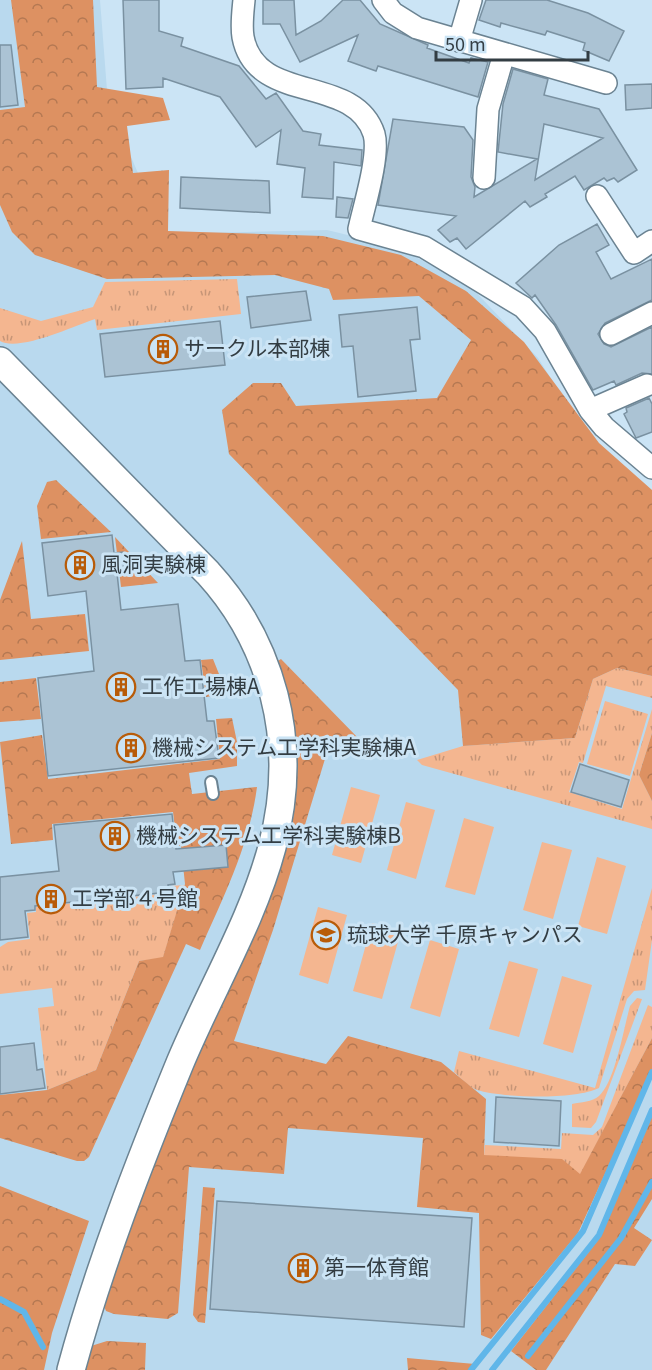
<svg xmlns="http://www.w3.org/2000/svg" width="652" height="1370" viewBox="0 0 652 1370" font-family="Georgia,'Noto Sans JP',serif">
<style>
.built{fill:#b9d9ee}
.grass{fill:url(#grass-tufts)}
.forest{fill:url(#forest-crowns)}
.park{fill:#f4b690}
.lines{fill:none;stroke-linecap:round;stroke-linejoin:round}
.stream{stroke:#60b6e9;stroke-width:6}
.building{fill:#abc3d4;stroke:#7a91a1;stroke-width:1.5;fill-rule:evenodd}
.service-casing{stroke:#6b8392;stroke-width:14}
.minor-casing{stroke:#6b8392;stroke-width:24}
.tertiary-casing{stroke:#6b8392;stroke-width:30}
.service{stroke:#fff;stroke-width:10}
.minor{stroke:#fff;stroke-width:21}
.tertiary{stroke:#fff;stroke-width:27}
.labels{text-anchor:middle;stroke-width:6;stroke-linejoin:round;paint-order:stroke}
.poi-label{font-size:21px;fill:#333d43;stroke:#cbe4f5;text-anchor:start}
</style>
<defs>
<pattern id="grass-tufts" width="24" height="20" patternUnits="userSpaceOnUse" patternTransform="scale(1.5)"><rect width="24" height="20" fill="#f4b690"/><path d="M3 7l-1-3M5 7V3M7 7l1-3M15 17l-1-3M17 17v-4M19 17l1-3" fill="none" stroke="#c69577"/></pattern>
<pattern id="forest-crowns" width="20" height="18" patternUnits="userSpaceOnUse" patternTransform="scale(1.5)"><rect width="20" height="18" fill="#dd9162"/><path d="M2 6a3 3 0 1 1 6 0M12 15a3 3 0 1 1 6 0" fill="none" stroke="#b47852"/></pattern>
</defs>
<rect width="100%" height="100%" fill="#cbe4f5"/>
<!-- built -->
<path class="built" d="M0,0H100L108,103L164,234L327,230L397,247L470,286L538,358L597,451L652,500V1370H0Z"/>
<!-- grass -->
<path class="grass" d="M237,279L241,314L97,330L95,319C74,326 19,352 0,341V308L41,321L93,307L105,282Z
M617,668L652,676V698L606,686L583,763L579,762L569,792L622,809L652,709V733L639,775L652,801V829L422,765L417,760L463,746L575,738L593,679Z
M605,701L648,714L630,776L587,764Z
M185,885L163,958L139,961L96,1070L47,1090L38,1008L54,1006L52,988L0,994V947L8,942L30,939L27,913L36,912V907L171,893L170,886Z
M652,888V940L645,990L634,991L627,999L599,1088C575,1100 503,1098 477,1090C469,1087 461,1078 454,1072L459,1051L595,1088Z
M637,998L642,999L596,1122L591,1128L572,1127V1104C581,1102 592,1102 599,1096C615,1082 624,1027 630,1006Z
M648,1005L652,1007V1038L580,1175L484,1155L485,1145L561,1149L562,1133L593,1135L602,1127Z"/>
<!-- forest -->
<path class="forest" d="M11,0H93L97,87L163,98L170,120L127,126L133,173L169,170L168,231L323,236L401,255L466,291L524,342L599,443L652,490V676L617,668L593,679L575,738L463,746L458,690L229,454L222,410L253,383H281L296,406L437,398L471,340L419,296L333,300L329,289L275,275L107,279L35,255L12,232L0,205V110L25,107Z
M56,480L111,532L41,539L37,506L47,482Z
M115,537L158,583L121,587Z
M22,541L31,619L85,614L89,651L0,660V600Z
M213,659L227,694L206,697L201,660Z
M281,659L360,740L328,749L273,930L234,1041L326,1064L348,1036L441,1062L486,1099L484,1155L562,1159L580,1174L652,1038V1071L578,1233L491,1339L481,1335L479,1213L417,1207L423,1138L288,1128L284,1174L189,1167L178,1313L168,1319L114,1314L106,1311L104,1306C131,1219 163,1133 200,1050C217,1013 234,976 251,938C268,900 287,861 293,819C302,760 290,718 276,662Z
M36,678L41,719L0,722V682Z
M232,718L237,742V766L189,773L192,794L257,787C249,847 224,895 200,950L186,944L89,1157L84,1161H77L0,1138V1095L47,1090L96,1070L139,961L163,957L185,884L181,846H177L173,812L52,824L53,840L11,844L0,742L42,735L48,779L220,759L216,719Z
M652,733V801L639,775Z
M652,1116V1199L634,1228L652,1240L635,1266L615,1264L546,1370H536L511,1351L598,1240Z
M0,1186L89,1221L52,1333L44,1370H0Z
M203,1187L215,1188L205,1323L198,1322L193,1315Z
M107,1341L146,1343L145,1370H85L91,1346Z
M407,1358L475,1364L470,1370H408Z"/>
<!-- park -->
<path class="park" d="M351,787L380,795L361,863L332,855Z
M406,802L435,810L416,879L387,870Z
M464,818L494,827L475,895L445,887Z
M542,842L572,850L553,919L523,910Z
M597,857L626,866L607,934L578,926Z
M318,907L347,915L328,984L299,975Z
M372,923L401,931L382,999L353,991Z
M430,940L459,949L440,1017L410,1008Z
M509,961L538,969L519,1037L489,1029Z
M562,976L592,985L573,1053L543,1044Z"/>
<g class="lines">
<!-- stream -->
<path class="stream" d="M0,1299L24,1312L43,1347
M528,1356L621,1238L652,1182
M471,1370L583,1231L652,1072
M492,1370L599,1235L652,1110"/>
</g>
<!-- building -->
<path class="building" d="M123,0H159V31L183,38L181,46L239,66L266,99L276,93L303,131L321,134L319,145L362,150L361,166L334,162L333,199L302,197L305,168L277,164L281,130L256,147L220,97L163,78V87L126,89Z
M263,0H294L296,35L321,21L343,0H360L380,24L428,45L427,48L469,63L471,58L488,62L478,97L378,66L376,71L348,61L358,35L300,62L280,24H263Z
M486,0H547L588,13L624,31L609,61L583,50L585,43L547,31L545,35L501,23L500,27L479,20Z
M0,45H11L18,105L0,107Z
M513,69L548,79L544,95L599,109L637,170L618,182L614,178L607,181L604,178L584,190L575,176L545,194L547,197L530,207L525,201L466,249L457,238L450,242L438,230L456,216L378,205L393,119L464,127L473,140L471,177L475,187L474,197L537,159L498,152L503,104ZM544,124L603,138L535,180Z
M652,84V108L626,110L625,85Z
M181,177L269,181L270,213L180,208Z
M337,197L353,199L348,218L336,217Z
M597,224L609,245L596,252L611,279L652,259V300L605,323L598,334L604,344L611,347L652,327V374L642,373L616,385L614,381L593,390L556,325L535,295L532,298L516,283L559,245Z
M306,291L311,320L251,328L247,297Z
M417,307L420,339L410,340L416,391L358,397L353,346L342,347L339,315Z
M220,321L225,365L105,377L100,334Z
M649,398L652,404V432L636,438L624,414L627,412L626,408Z
M112,535L114,553L123,552L125,572L117,573L121,610L178,604L185,661L200,660L207,721H214L219,758L48,776L38,678L94,671L86,591L48,596L42,543Z
M580,764L629,780L621,807L571,792Z
M172,814L176,849L226,845L228,867L173,872L175,884L168,885L169,892L35,906V910L25,911L28,937L0,940V877L59,871L54,825Z
M34,1043L37,1070L42,1069L45,1088L0,1094V1047Z
M496,1097L561,1101L559,1146L494,1142Z
M217,1201L472,1218L464,1327L210,1309Z"/>
<g class="lines">
<!-- service casing -->
<g class="service-casing">
<path id="service" d="M211,782L213,794"/>
</g>
<!-- minor casing -->
<g class="minor-casing">
<path id="minor" d="M244,0C243,11 241,25 243,37C256,106 354,73 374,134C380,155 364,206 359,229L424,247L523,307L545,331L590,410L604,427L652,468
M383,0L393,13L417,28L606,83
M459,41L471,0
M484,178L488,109L504,54
M597,196L634,253L652,241
M611,334L652,313
M590,410L647,385"/>
</g>
<!-- tertiary casing -->
<g class="tertiary-casing">
<path id="tertiary" d="M0,361L208,573C240,608 262,649 274,695C310,835 232,939 180,1063C139,1163 99,1266 71,1370"/>
</g>
<!-- service -->
<use href="#service" class="service"/>
<!-- minor -->
<use href="#minor" class="minor"/>
<!-- tertiary -->
<use href="#tertiary" class="tertiary"/>
</g>
<!-- icons -->
<defs>
<g id="building-ring" transform="scale(1.5)"><circle r="9.5" fill="#cbe4f5" stroke="#b85b08" stroke-width="1.5"/><path d="M-4-6H4V6H1V3H-1V6H-4ZM-2.5-4.3h1.7v1.8h-1.7ZM.8-4.3h1.7v1.8H.8ZM-2.5-1h1.7V.8h-1.7ZM.8-1h1.7V.8H.8Z" fill="#b85b08"/></g>
<g id="university-ring" transform="scale(1.5)"><circle r="9.5" fill="#cbe4f5" stroke="#b85b08" stroke-width="1.5"/><path d="M0-5L7-2L0 1L-7-2ZM-4 1L0 2.5L4 1V4Q0 6-4 4Z" fill="#b85b08"/></g>
</defs>
<g fill-rule="evenodd">
<use href="#building-ring" x="163" y="349"/>
<use href="#building-ring" x="80" y="565"/>
<use href="#building-ring" x="121" y="687"/>
<use href="#building-ring" x="131" y="748"/>
<use href="#building-ring" x="115" y="836"/>
<use href="#building-ring" x="51" y="899"/>
<use href="#university-ring" x="326" y="935"/>
<use href="#building-ring" x="303" y="1268"/>
</g>
<g class="labels">
<!-- poi labels -->
<g class="poi-label">
<text x="184" y="356">サークル本部棟</text>
<text x="101" y="572">風洞実験棟</text>
<text x="142" y="694">工作工場棟A</text>
<text x="152" y="755">機械システム工学科実験棟A</text>
<text x="136" y="843">機械システム工学科実験棟B</text>
<text x="72" y="906">工学部４号館</text>
<text x="347" y="942">琉球大学 千原キャンパス</text>
<text x="324" y="1275">第一体育館</text>
</g>
</g>
<!-- scale -->
<path d="M436 51v9h152v-9" fill="none" stroke="#333d43" stroke-width="3"/>
<text x="445" y="51" font-size="18" fill="#333d43" stroke="#cbe4f5" stroke-width="4.5" paint-order="stroke">50 m</text>
</svg>
